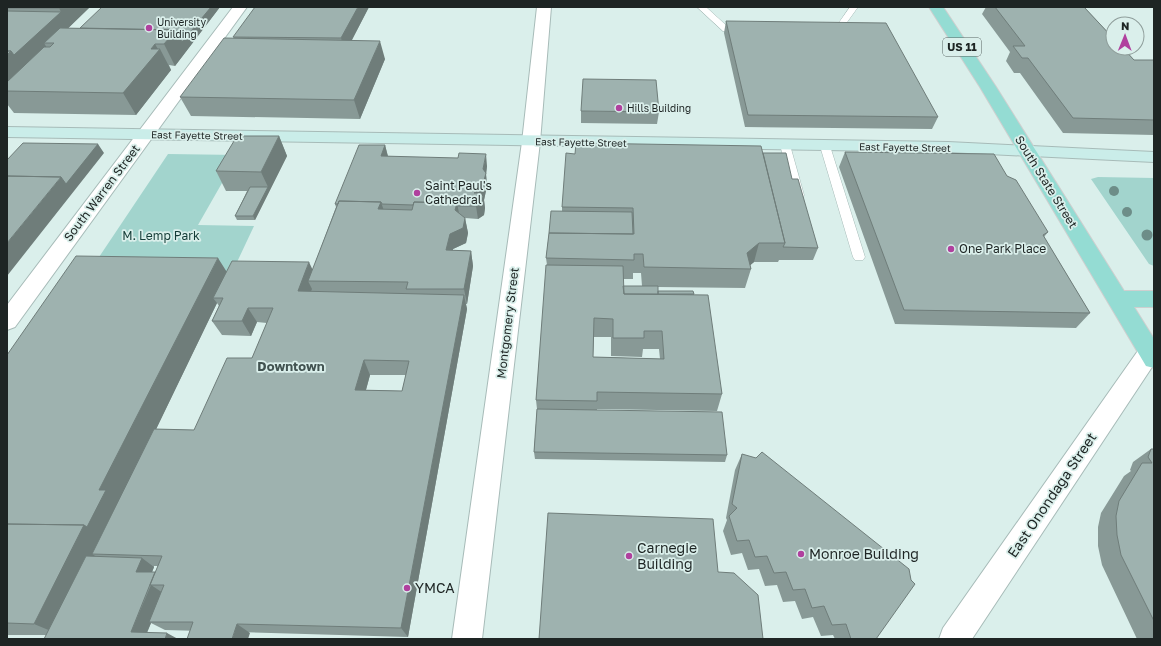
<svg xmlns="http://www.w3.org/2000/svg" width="1161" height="646" viewBox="0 0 1161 646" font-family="'Golos Text',sans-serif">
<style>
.green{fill:#a2d4cd}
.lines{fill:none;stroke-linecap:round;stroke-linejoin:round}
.lane-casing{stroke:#a7bbb8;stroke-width:1}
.street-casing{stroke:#a7bbb8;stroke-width:2}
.secondary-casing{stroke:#a7bbb8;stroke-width:2}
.primary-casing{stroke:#cecfcf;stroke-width:2}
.lane{fill:#fff;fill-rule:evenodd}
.street{fill:#fff;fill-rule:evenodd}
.secondary{fill:#caede9;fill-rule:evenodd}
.primary{fill:#94dcd3;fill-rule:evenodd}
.tree{fill:#6d8d88}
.wall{fill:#889996;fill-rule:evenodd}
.shaded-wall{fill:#6f7d7a}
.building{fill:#9eb2af;stroke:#6f7d7a;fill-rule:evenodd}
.poi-dot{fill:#b0409e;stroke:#daefeb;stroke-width:1.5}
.labels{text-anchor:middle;stroke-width:3.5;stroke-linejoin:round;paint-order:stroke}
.far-poi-label{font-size:10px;fill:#1e2524;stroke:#daefeb;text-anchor:start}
.far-street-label{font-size:10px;fill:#1e2524;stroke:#daefeb}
.shield{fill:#daefeb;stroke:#566260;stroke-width:1}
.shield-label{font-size:11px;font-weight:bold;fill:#1e2524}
.street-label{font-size:12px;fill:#1e2524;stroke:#daefeb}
.poi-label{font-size:12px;fill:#1e2524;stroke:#daefeb;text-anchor:start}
.park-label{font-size:12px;fill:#143c37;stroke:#daefeb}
.neighbourhood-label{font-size:13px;font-weight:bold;fill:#425351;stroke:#daefeb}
.near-street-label{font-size:14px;fill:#1e2524;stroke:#daefeb}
.near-poi-label{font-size:14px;fill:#1e2524;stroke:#daefeb;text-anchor:start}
</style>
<rect width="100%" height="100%" fill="#daefeb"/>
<!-- green -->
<path class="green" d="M168,154L238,155L198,225L254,226L230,277L87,275Z
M1098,177L1154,178V266L1149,264L1091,179Z"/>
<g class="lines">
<!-- lane casing -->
<g class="lane-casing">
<path id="lane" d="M697,7H706L728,27H743L747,29L743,31H723Z
M850,7H858L840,32H825V28H835Z
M785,142L790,145L804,195L803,198L799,199L794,195L780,145Z
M825,143L830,146L865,257L863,260H855L853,257L820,146Z"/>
</g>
<!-- street casing -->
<g class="street-casing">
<path id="street" d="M233,7H247L15,327L7,330V305Z
M537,7H551L540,142L482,639H452L522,142Z
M1150,342L1154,343V364L972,639H939L943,628L1142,345Z"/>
</g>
<!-- secondary casing -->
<g class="secondary-casing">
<path id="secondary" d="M7,127L948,142L1154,152V162L948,152L7,137Z"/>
</g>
<!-- primary casing -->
<g class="primary-casing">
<path id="primary" d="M929,7H943L996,87L1124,291H1154V307H1134L1154,339V368L1146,366L980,87Z"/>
</g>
<!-- lane -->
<use href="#lane" class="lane"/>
<!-- street -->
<use href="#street" class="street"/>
<!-- secondary -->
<use href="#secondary" class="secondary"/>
<!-- primary -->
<use href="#primary" class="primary"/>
</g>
<!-- trees -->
<g class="tree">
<circle cx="1114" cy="191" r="5"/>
<circle cx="1127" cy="212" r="5"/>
<circle cx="1147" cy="235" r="5.5"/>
</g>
<!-- wall -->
<path class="wall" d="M7,7H90L68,28H80L220,7L175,66L169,65L171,70L136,115L14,113L7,104Z
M369,7L352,40L385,59L360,119L191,116L180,97L234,38L233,37Z
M986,7H1084L1134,60H1154V135L1063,133L1020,73H1014L1006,61L1010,52L982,14Z
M726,21L938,117L932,129L745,127L724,33Z
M581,111L659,112L657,124L581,123Z
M279,136L287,156L255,220H237L235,216L247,191H226L216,171Z
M385,145L388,156L487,166L486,174L487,186L484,200L485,208L484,215L478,219L465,218L468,233L466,243L453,249V250L471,251L473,266L467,304H466L467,309L408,637L165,630L151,623L147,633L45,635H7V355L226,272L313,269L336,207L335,204ZM217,303L219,306L212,321L222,335L251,336L257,322L267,323L252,358L194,430L156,429ZM370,375H406L402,391L366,390ZM154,566H158L155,572H152L154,567Z
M845,152L1007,176L1048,232L1044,237L1090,313L1076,328L895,324L839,167Z
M763,153L792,179L818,248L813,260H779L778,262H754L750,265L751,269L745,288L658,287V291L694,294L722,394L717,411L597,409V410L727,455L725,462L535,459L534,452L537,409L536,400L547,265L546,258L549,233L562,211V207L575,154ZM633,273H641L642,286H623V279H633ZM594,337H611V356L642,357L643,349H659L660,359L593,357Z
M1151,449H1154V639H1137L1102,565L1098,546V527L1101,513L1124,476L1131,471L1130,470L1133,462Z
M742,454L876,639H835L833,635L821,636L813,617L802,619L795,601L783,602L777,585L765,586L759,569L748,570L742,553L731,555L723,531L727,520L726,518L735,470Z"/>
<!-- shaded-wall -->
<path class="shaded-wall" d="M60,7H90L53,43H44L47,48L7,86V55L61,12L59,8Z
M211,7H220L175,66L164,44L176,30Z
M358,7H369L345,53L341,38Z
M380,41L385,59L360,119L354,100Z
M155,44L159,51L160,49L171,70L136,115L123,93L151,49Z
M279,136L287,156L255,220L253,216L268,187L261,172Z
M98,144L104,153L7,276V243L61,177Z
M385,145L388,157L381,156Z
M486,154L487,166L486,174L487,186L484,200L485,208L484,215L478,219L474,193L483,169Z
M381,202L386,217L378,209Z
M457,203L460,218L455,210Z
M465,218L468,233L466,243L453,249L450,265L446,250L450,234Z
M759,243L754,262L746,269L747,253Z
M471,251L473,266L467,304L464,289Z
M218,258L230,277L213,298L217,303L121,502L92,554L100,559L63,636L34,624L99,490Z
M309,262L316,277L308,281L312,289L305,306L298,291Z
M464,295L467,309L408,637L401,628Z
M248,308L257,322L251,336L242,321Z
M364,360L370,375L362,404L355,390Z
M142,558L154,567L149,580L136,572Z
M151,585L163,593L149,622L151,623L144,639L131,632Z
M237,624L250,633L248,639H232Z
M167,633L178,639H165Z"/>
<!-- building -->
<path class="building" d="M7,7H60L59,8H7Z
M102,7H211L182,42L176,30L80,28Z
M255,7H358L341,38L233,37Z
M995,7H1084L1113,38V48H1123L1134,60H1154V120L1073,118L1028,58H1022L1013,46H1025Z
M7,11L61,12L14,55L11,51H7Z
M726,21L886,23L938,117L748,115Z
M60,28L176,30L164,44H155L151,49H160L123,93L7,91V82L44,47H50L54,43H44Z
M224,38L380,41L354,100L180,97Z
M7,51H11L7,55Z
M583,79L656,80L659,112L581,111Z
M237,136H279L261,172L216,171Z
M23,143L98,144L66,184L61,177L7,176V160Z
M576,143L761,146L785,243H759L747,253L751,269L644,267L643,254H634V260L546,258L549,233L634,234L633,208L562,207L566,153L575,154Z
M359,145H385L381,156L458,158L459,153L486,154L483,169L486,173L482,188L474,193H480L483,196L482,202L476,206H457V203L414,202L413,205L382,204L381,202L339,201L338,204H335Z
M845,152L994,154L1007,176L1016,180L1048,232L1043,235L1090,313L904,310Z
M763,153H786L792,179H798L818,248L783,247L785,243Z
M7,176L61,177L7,243Z
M250,187H268L253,216H235Z
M339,201L381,202L378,209L412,210L414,202L457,203L455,210L465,218L463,228L450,234L446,250L471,251L464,289H406L408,282L308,281Z
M551,211L632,212L633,234L549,233Z
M76,256L218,258L99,490H106L87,527L84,525L7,524V355Z
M232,261L309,262L298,291L464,295L401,628L237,624L232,639H187L193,622H149L164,585H150L162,556L92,554L154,429L194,430L227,358H252L273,308H248L242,321H212L223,298H213ZM364,360L409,361L402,391L355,390Z
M546,265L623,266L624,294L708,295L722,394L597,392V401L536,400ZM594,318L613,319V338H644V331H662L664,359L593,357Z
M623,286H658V294H624Z
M658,291H693L694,294H658Z
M537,409L722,412L727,455L534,452Z
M1151,449H1154V621L1121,555L1117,535L1116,516L1119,501L1142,463H1152L1148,457Z
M762,452L909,569L911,580L915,584L876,639H851L846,624L832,625L824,606L812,608L805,589L793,590L786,572L774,573L767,556L755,557L749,540L737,541L729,516L737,508L732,504L742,454L756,458Z
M548,513L713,519L718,572L734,573L758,595L763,639H539Z
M7,524L84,525L34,624L7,623Z
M86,556L142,558L136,572H155L131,632L167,633L165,639H44Z"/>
<!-- markers -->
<g class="poi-dot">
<circle cx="149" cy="28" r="4"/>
<circle cx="619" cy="108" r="4"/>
<circle cx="417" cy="193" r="4"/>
<circle cx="951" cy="249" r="4"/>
<circle cx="801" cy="554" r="4"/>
<circle cx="629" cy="556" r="4"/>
<circle cx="407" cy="588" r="4"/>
</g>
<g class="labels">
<!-- far-poi labels -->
<g class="far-poi-label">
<text x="157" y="26">University<tspan x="157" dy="12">Building</tspan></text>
<text x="627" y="112">Hills Building</text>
</g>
<!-- far-street labels -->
<g class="far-street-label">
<text transform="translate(197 135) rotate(1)" y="4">East Fayette Street</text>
<text transform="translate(581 142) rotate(1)" y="4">East Fayette Street</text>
<text transform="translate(905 147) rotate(1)" y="4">East Fayette Street</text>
</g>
<!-- shield labels -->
<rect class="shield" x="943" y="38" width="38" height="18" rx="3"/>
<g class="shield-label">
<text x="962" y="51">US 11</text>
</g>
<!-- street labels -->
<g class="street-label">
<text transform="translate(1046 182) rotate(58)" y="4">South State Street</text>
<text transform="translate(102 193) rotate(-53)" y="4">South Warren Street</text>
<text transform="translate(508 323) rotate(-83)" y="4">Montgomery Street</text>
</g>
<!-- poi labels -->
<g class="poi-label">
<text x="425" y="190">Saint Paul's<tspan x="425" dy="14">Cathedral</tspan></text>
<text x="959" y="253">One Park Place</text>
</g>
<!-- park labels -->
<g class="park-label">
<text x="161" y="240">M. Lemp Park</text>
</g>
<!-- neighbourhood labels -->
<g class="neighbourhood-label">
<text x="291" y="371">Downtown</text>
</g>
<!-- near-street labels -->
<g class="near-street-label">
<text transform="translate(1052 495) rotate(-56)" y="5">East Onondaga Street</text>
</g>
<!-- near-poi labels -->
<g class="near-poi-label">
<text x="637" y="553">Carnegie<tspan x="637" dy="16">Building</tspan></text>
<text x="809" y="559">Monroe Building</text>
<text x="415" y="593">YMCA</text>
</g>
</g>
<!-- border -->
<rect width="1161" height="646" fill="none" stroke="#1e2524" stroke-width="16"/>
<!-- north arrow -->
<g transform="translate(1125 36) rotate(1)"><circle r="19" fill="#daefeb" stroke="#8f9e9b"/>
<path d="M0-3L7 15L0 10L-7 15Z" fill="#b0409e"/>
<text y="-6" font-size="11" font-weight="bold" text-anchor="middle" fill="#1e2524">N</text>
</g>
</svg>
